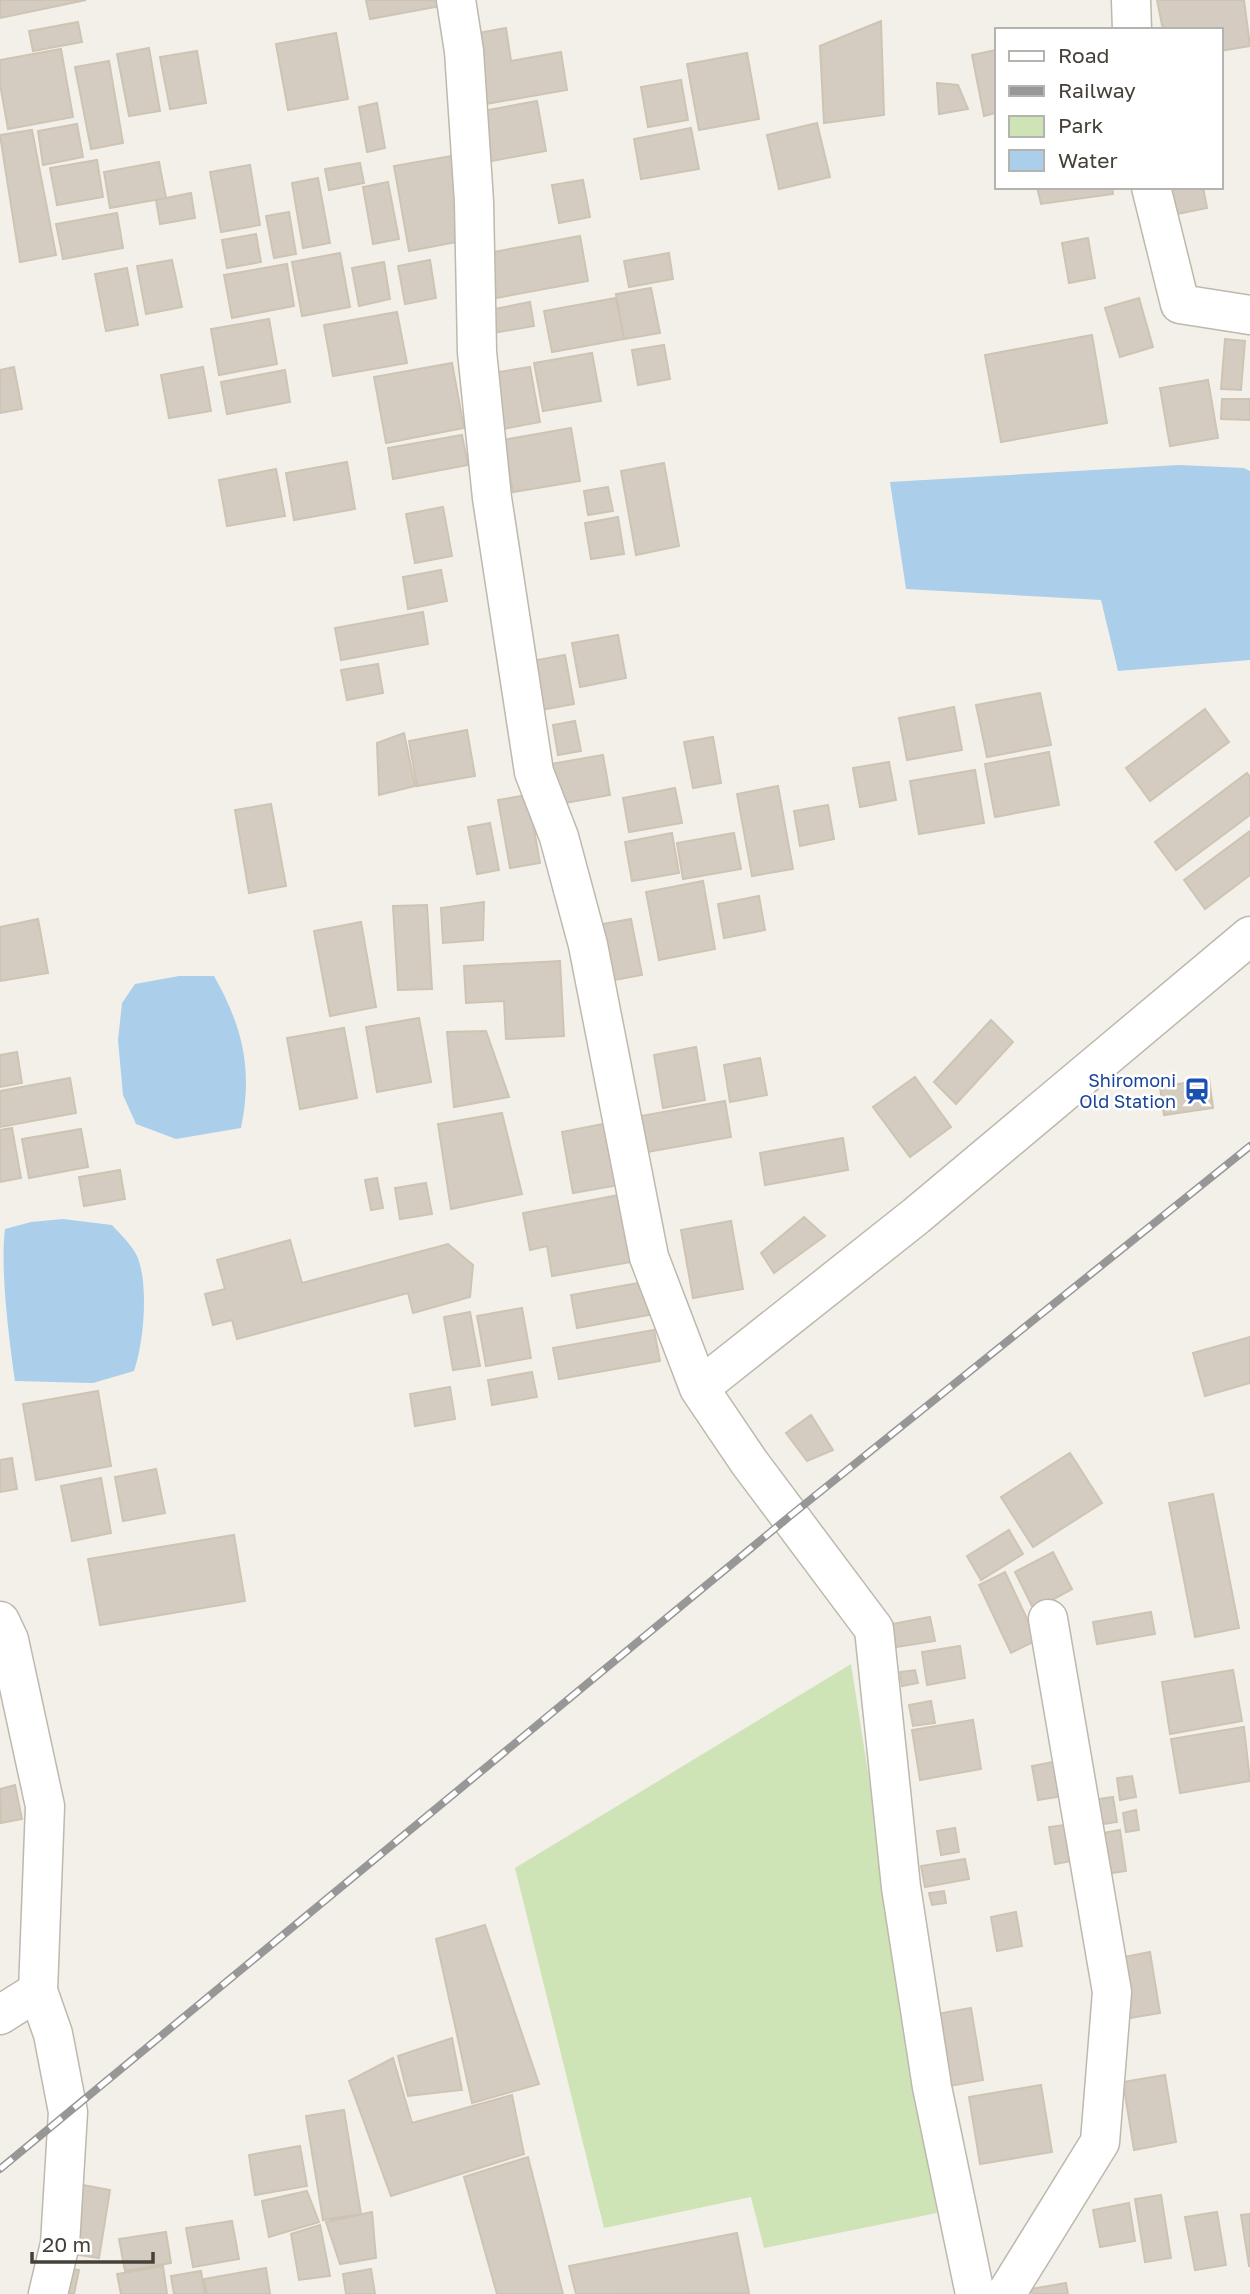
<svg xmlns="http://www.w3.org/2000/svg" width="1250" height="2294" viewBox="0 0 1250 2294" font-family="'Golos Text',sans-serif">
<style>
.green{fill:#cee3b6}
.water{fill:#abcfea}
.building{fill:#d4ccc0;stroke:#cec4b4;stroke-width:2}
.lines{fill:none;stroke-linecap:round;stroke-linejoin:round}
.street-casing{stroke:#beb8ad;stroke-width:41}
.street{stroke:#fff;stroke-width:38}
.rail-casing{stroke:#979797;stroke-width:8}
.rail{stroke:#fff;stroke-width:5;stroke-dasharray:16;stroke-linecap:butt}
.labels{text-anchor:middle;stroke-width:5;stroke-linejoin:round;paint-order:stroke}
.transit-label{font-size:18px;fill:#164399;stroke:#fff;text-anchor:end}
</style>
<rect width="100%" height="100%" fill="#f3f0e9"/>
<!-- green -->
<path class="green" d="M851,1664L937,2213L764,2248L751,2197L604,2228L515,1868Z"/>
<!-- water -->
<path class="water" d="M1179,465L1244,468L1250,471V660L1118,671L1101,600L906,589L890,482Z
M179,976H214C243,1027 253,1070 241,1128L176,1139L136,1124L123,1095L118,1040L122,1003L135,984Z
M63,1219L112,1225C120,1234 132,1245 137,1256C149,1283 144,1343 134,1371L93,1383L15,1381C9,1339 0,1268 5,1229L31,1222Z"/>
<!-- building -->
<path class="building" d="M0,0H86L0,18Z
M366,0H445L446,5L370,19Z
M1157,0H1244L1250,46L1220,51V30H1163Z
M881,21L884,115L824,123L820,46Z
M78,22L82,42L33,51L29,31Z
M506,28L511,61L561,52L567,90L486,104L473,34Z
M336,33L348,99L288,110L276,44Z
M149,48L160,111L129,116L117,54Z
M61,49L73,117L8,129L0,84V60Z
M996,50V113L984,116L972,55Z
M197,51L206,103L170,109L160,57Z
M747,53L759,119L699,130L687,64Z
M109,61L123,143L91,149L75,67Z
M681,80L688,120L648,127L641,87Z
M937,83L958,85L968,109L939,114Z
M537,101L546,151L486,162L477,112Z
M377,103L385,148L367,152L359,107Z
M817,123L830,177L779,189L767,135Z
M77,124L83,157L43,165L38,131Z
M691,128L699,169L641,179L634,139Z
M32,130L56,255L20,262L0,135Z
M452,156L467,240L409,251L394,166Z
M97,160L103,197L57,205L50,168Z
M159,162L166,198L110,208L104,172Z
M360,163L364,183L329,190L325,169Z
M250,165L260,225L221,232L210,172Z
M318,178L330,243L303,248L292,183Z
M583,180L590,217L559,223L552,185Z
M388,182L399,239L373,244L363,187Z
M1037,187H1112L1113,194L1041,204Z
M1171,187H1203L1207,208L1177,214Z
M191,193L195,218L160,224L156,200Z
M289,212L296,254L274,258L266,216Z
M117,213L123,248L63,259L56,224Z
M256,234L261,262L227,268L222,240Z
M580,236L588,281L496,298L488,253Z
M1088,238L1095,278L1069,283L1062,243Z
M340,253L350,307L302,316L292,262Z
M669,253L673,279L629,287L624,261Z
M172,260L182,307L146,314L137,266Z
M430,260L436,298L405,304L398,266Z
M384,262L390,299L359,306L352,268Z
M287,264L294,306L232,318L224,275Z
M127,268L138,325L106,331L95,274Z
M651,288L660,333L624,339L616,294Z
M616,298L624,339L552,352L544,311Z
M1139,298L1153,347L1120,357L1105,308Z
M530,302L534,326L493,333L489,310Z
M397,312L407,363L333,376L324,325Z
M269,319L277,364L219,375L211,329Z
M1092,335L1107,423L1001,442L985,355Z
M1225,339L1245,341L1241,390L1221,389Z
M664,345L670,379L638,385L632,350Z
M592,353L601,401L543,411L534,363Z
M452,363L464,428L386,443L374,377Z
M14,367L22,409L0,413V370Z
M203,367L211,411L169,418L161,375Z
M530,367L540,422L503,429L493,373Z
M285,370L290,402L227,414L221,382Z
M1208,380L1218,438L1170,446L1160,388Z
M1222,399H1250V420L1221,419Z
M571,428L580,481L513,492L503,440Z
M462,435L468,465L393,479L388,448Z
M347,462L355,509L294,520L286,473Z
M664,463L679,546L636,555L621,471Z
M276,469L285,516L227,526L219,480Z
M608,487L613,511L588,515L584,491Z
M443,507L452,556L415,563L406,514Z
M618,517L624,554L591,559L585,523Z
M441,570L447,601L408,609L403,577Z
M423,612L428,644L341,660L335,628Z
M618,635L626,678L580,687L572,643Z
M565,655L574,704L541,710L532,661Z
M378,664L383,693L347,700L341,670Z
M1040,693L1051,745L987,757L976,705Z
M954,707L962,750L907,760L899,718Z
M1205,709L1229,742L1150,801L1126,768Z
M575,721L581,751L558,755L553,725Z
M467,730L475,776L417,786L409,741Z
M404,733L415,786L379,795L377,743Z
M713,737L721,783L693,788L684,742Z
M1049,752L1059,805L995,817L985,764Z
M603,755L610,795L559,804L551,764Z
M889,762L896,800L860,807L853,768Z
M975,770L984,823L919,834L910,781Z
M1247,773L1250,777V815L1176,870L1155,842Z
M778,786L793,869L752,876L737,794Z
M675,788L682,823L629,832L623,798Z
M528,795L540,863L510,868L498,800Z
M271,804L286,886L249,893L235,810Z
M828,805L834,839L800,846L794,811Z
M490,823L499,870L477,874L468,827Z
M1250,831V875L1205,909L1184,880Z
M672,833L679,873L632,881L625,842Z
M734,833L741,869L683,879L677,843Z
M703,881L715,949L659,960L646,892Z
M759,896L765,930L724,938L718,904Z
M484,902L483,940L443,943L441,908Z
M427,905L432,989L398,990L393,906Z
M38,919L48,973L0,981V927Z
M631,919L642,975L608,981L597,925Z
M361,922L376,1007L330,1016L314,931Z
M560,961L564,1036L506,1039L504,1001L466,1003L464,966Z
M419,1018L431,1082L377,1092L366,1027Z
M991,1020L1013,1042L956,1104L934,1082Z
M344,1028L357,1098L300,1109L287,1038Z
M486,1031L509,1097L454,1107L447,1032Z
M696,1047L705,1100L663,1108L654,1055Z
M17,1052L22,1083L0,1087V1055Z
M760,1058L767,1095L730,1102L724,1065Z
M915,1077L951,1127L910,1157L873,1107Z
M70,1078L76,1113L0,1127V1091Z
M1209,1079L1213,1108L1164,1115L1160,1087Z
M725,1101L731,1137L647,1152L641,1116Z
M502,1113L522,1194L451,1209L438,1124Z
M608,1123L619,1185L573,1193L562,1132Z
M12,1128L21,1178L0,1182V1130Z
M81,1129L88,1167L29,1178L22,1139Z
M843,1138L848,1170L765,1185L760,1153Z
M120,1170L125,1199L84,1206L79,1177Z
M377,1178L383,1208L371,1210L365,1180Z
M426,1183L432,1214L400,1219L395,1188Z
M619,1195L631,1262L552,1276L547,1246L530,1250L523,1213Z
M804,1217L825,1236L774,1273L761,1253Z
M731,1221L743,1289L693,1298L681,1230Z
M290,1240L302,1283L448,1244L473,1265L470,1297L413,1313L408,1293L237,1339L232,1320L213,1325L205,1294L225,1289L217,1260Z
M644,1282L649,1315L577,1328L571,1295Z
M522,1308L531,1358L486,1366L477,1316Z
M470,1312L480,1366L453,1370L444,1317Z
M654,1330L660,1361L559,1379L553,1348Z
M1250,1337V1383L1205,1396L1193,1353Z
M532,1372L537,1397L492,1405L488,1380Z
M450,1387L455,1419L415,1426L410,1394Z
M98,1391L111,1466L36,1480L23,1404Z
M811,1415L833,1450L807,1461L786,1433Z
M1070,1453L1102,1503L1033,1547L1001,1497Z
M12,1458L17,1489L0,1492V1460Z
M156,1469L165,1513L123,1521L115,1477Z
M101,1478L111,1533L72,1541L61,1486Z
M1213,1494L1239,1628L1195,1637L1169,1503Z
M1009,1530L1023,1554L981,1580L967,1556Z
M234,1535L245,1601L100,1625L88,1559Z
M1053,1552L1072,1589L1034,1610L1015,1572Z
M1005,1572L1037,1640L1011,1653L979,1585Z
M1151,1612L1155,1634L1097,1644L1093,1622Z
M930,1617L935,1641L896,1647L892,1624Z
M960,1646L965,1678L927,1685L922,1652Z
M915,1670L918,1683L902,1686L900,1672Z
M1233,1670L1242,1721L1170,1734L1162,1682Z
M931,1701L935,1723L913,1726L909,1705Z
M973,1720L981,1769L920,1780L912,1730Z
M1244,1727L1250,1781L1180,1793L1171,1739Z
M1064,1760L1069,1795L1038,1800L1032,1766Z
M1132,1776L1136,1797L1120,1800L1117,1778Z
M15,1785L22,1819L1,1823L0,1789Z
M1113,1797L1117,1822L1090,1826L1086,1801Z
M1136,1810L1139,1830L1126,1832L1123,1813Z
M1071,1824L1077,1860L1055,1864L1049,1827Z
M955,1828L959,1852L941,1855L937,1831Z
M1120,1830L1126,1871L1099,1875L1092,1835Z
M965,1859L969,1879L925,1887L921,1866Z
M944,1891L946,1903L932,1905L929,1893Z
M1016,1912L1022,1946L997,1951L991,1917Z
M485,1925L539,2084L472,2103L436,1939Z
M1150,1952L1160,2013L1130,2018L1119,1958Z
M971,2008L983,2080L949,2086L937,2014Z
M452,2038L462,2090L408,2096L398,2056Z
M393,2058L412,2123L512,2095L524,2154L391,2196L349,2081Z
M1165,2075L1176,2142L1134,2150L1123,2082Z
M1041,2085L1052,2152L980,2164L969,2097Z
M344,2110L361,2214L323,2220L306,2116Z
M300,2146L307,2186L255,2195L249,2155Z
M528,2157L563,2294H497L464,2177Z
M83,2185L110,2190L99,2258L72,2254Z
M307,2191L319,2222L269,2237L262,2201Z
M1161,2195L1171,2258L1145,2262L1135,2199Z
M1129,2203L1135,2241L1100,2247L1093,2210Z
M372,2212L376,2258L340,2264L326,2222Z
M1217,2212L1226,2265L1195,2270L1185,2217Z
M1250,2214V2266H1249L1241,2215Z
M232,2221L239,2259L193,2267L186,2228Z
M320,2225L330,2276L299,2280L291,2234Z
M166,2232L171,2263L125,2271L119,2239Z
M737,2233L749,2293L576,2294L569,2266Z
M163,2266L167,2294H121L117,2274Z
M66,2268L79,2270L74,2294H62Z
M266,2268L270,2294H207L204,2279Z
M371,2269L375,2294H346L343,2274Z
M201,2271L205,2294H174L171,2276Z
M1066,2283L1068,2294H1032L1031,2289Z"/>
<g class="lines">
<!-- street casing -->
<g class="street-casing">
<path id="street" d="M456,0L464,51L474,202L477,352L492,498L534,772L559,837L588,945L649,1257L699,1388L749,1462L874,1629L901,1887L932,2087L975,2294
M1131,0L1132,30
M1151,187L1180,304L1250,315
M699,1388L916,1216L1250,936
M0,1621L9,1640L45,1806L38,1991L53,2034L68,2112L60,2244L48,2294
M0,2015L38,1991
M1006,2294L1100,2142L1112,1992L1048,1619"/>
</g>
<!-- street -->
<use href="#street" class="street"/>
<!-- rail casing -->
<g class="rail-casing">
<path id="rail" d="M0,2169L790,1516L1250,1146"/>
</g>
<!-- rail -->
<use href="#rail" class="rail"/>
</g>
<!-- icons -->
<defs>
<g id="station-bare" transform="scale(2.1)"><path d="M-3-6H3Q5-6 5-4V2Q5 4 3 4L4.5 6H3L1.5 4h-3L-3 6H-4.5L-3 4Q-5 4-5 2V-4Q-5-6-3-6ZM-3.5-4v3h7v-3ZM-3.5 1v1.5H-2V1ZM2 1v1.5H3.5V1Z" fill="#1a4fb4" stroke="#fff" stroke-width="2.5" paint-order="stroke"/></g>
</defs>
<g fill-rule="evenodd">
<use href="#station-bare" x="1197" y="1091"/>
</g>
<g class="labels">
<!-- transit labels -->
<g class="transit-label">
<text x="1176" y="1087">Shiromoni<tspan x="1176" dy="21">Old Station</tspan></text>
</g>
</g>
<!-- legend -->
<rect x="995" y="28" width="228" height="161" fill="#ffffff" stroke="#b5b3af" stroke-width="2"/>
<rect x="1009" y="51" width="35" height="10" fill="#ffffff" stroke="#b5b3af" stroke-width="2"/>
<text x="1058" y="63" font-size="21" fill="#464138">Road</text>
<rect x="1009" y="86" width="35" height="10" fill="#979797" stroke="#b5b3af" stroke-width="2"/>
<text x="1058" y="98" font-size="21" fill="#464138">Railway</text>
<rect x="1009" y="116" width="35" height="21" fill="#cee3b6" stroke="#b5b3af" stroke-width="2"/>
<text x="1058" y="133" font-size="21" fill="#464138">Park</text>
<rect x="1009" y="150" width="35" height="21" fill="#abcfea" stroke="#b5b3af" stroke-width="2"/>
<text x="1058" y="168" font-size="21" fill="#464138">Water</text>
<!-- scale -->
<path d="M32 2252v10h121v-10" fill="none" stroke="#464138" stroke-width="3.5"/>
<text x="42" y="2252" font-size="21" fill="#464138" stroke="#ffffff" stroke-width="5" paint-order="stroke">20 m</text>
</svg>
